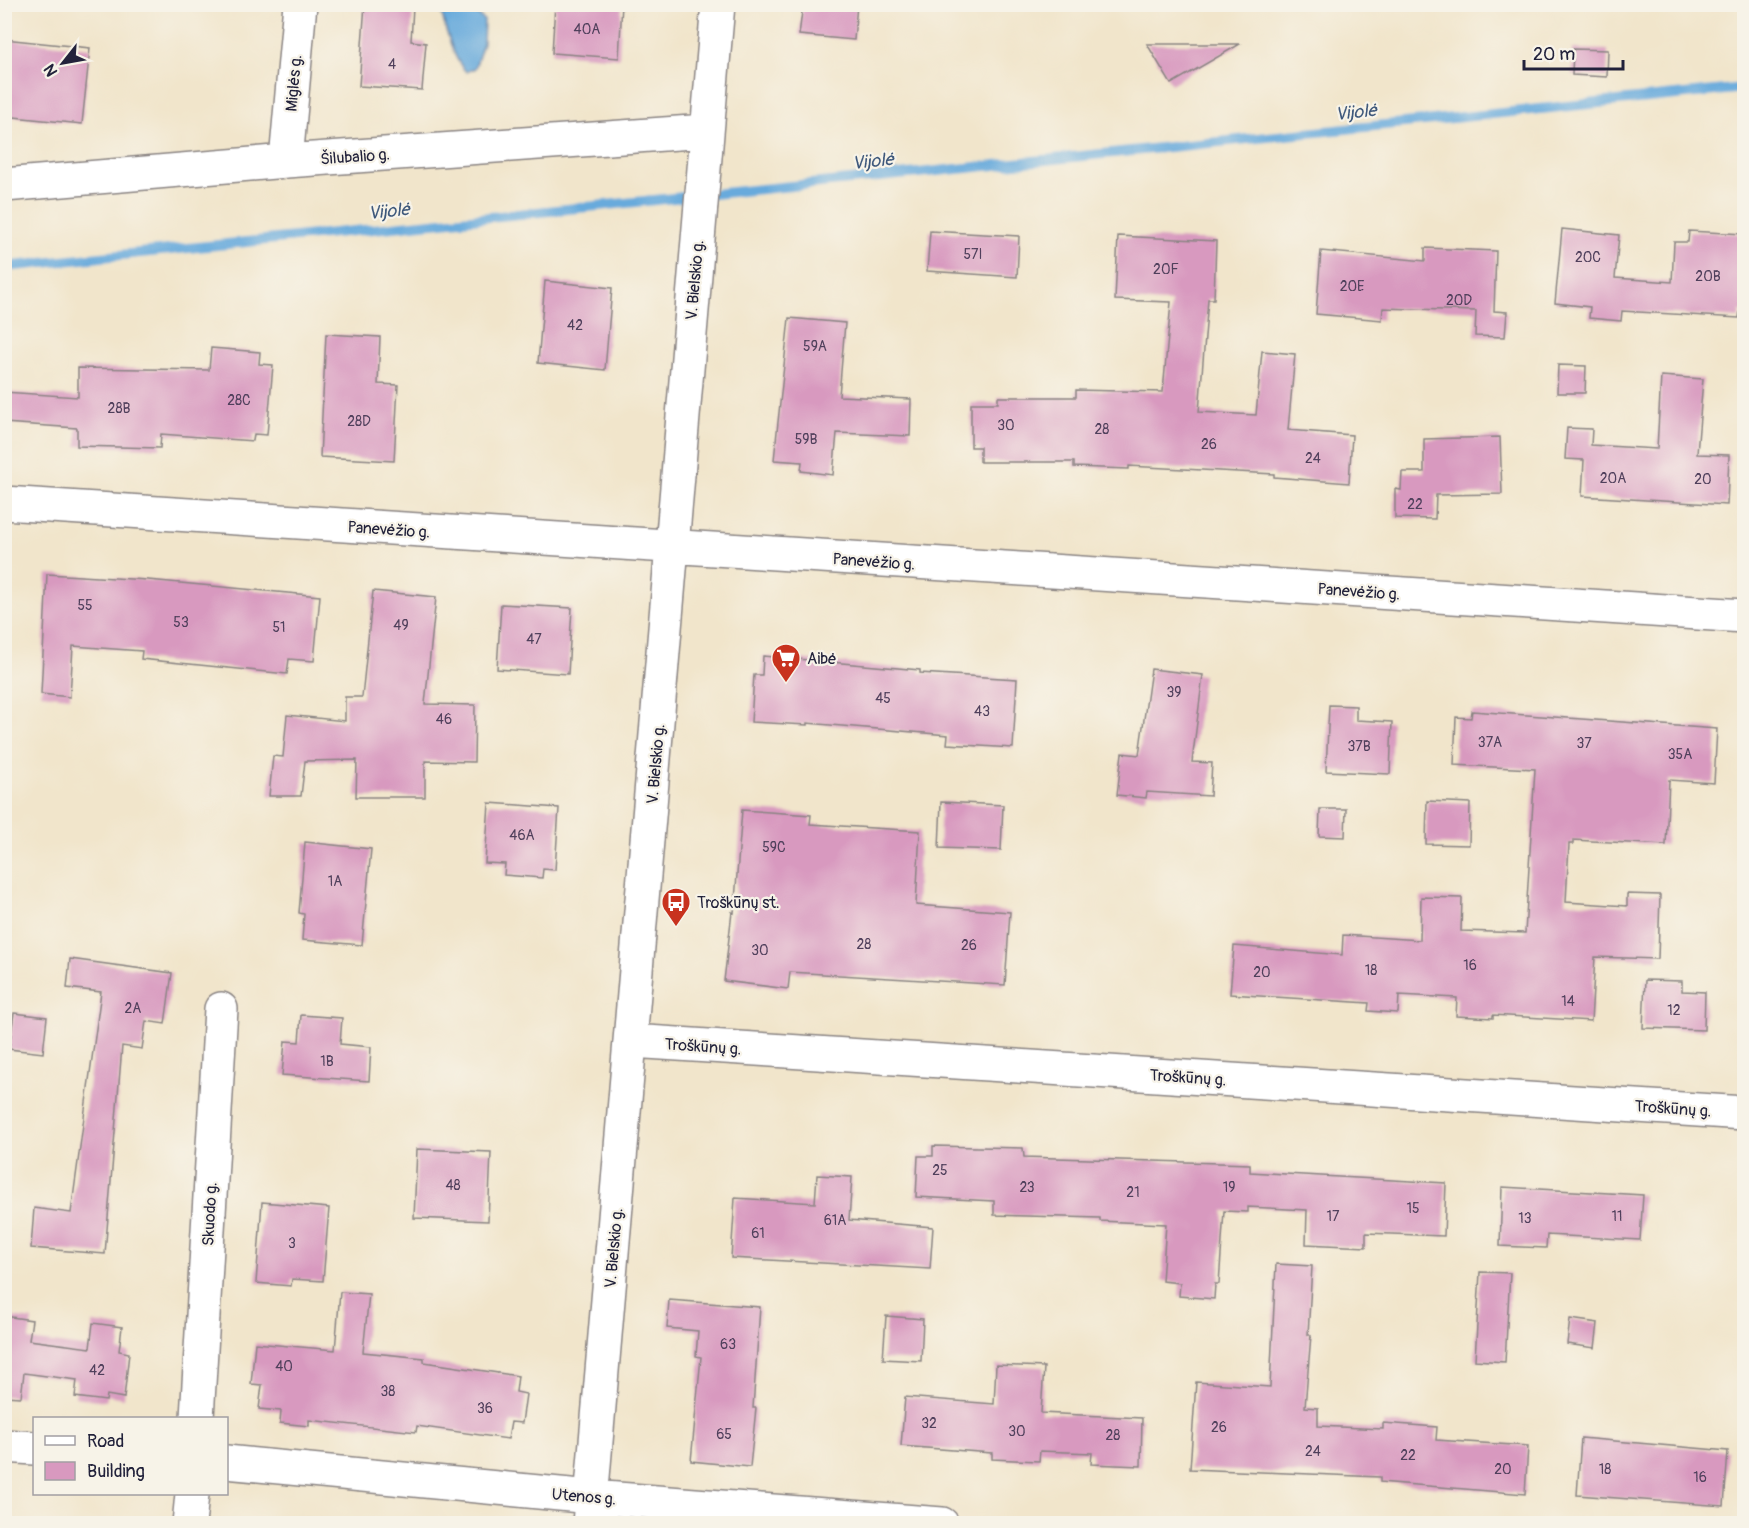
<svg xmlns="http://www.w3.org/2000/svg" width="1749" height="1528" viewBox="0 0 1749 1528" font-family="Pangolin,sans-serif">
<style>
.water{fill:#67aadc;stroke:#44668c;stroke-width:1.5}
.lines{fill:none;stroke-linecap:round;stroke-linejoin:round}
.stream{stroke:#67aadc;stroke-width:10}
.building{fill:#d899bf}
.minor-casing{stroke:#8a8483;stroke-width:36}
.minor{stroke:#fff;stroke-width:33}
.labels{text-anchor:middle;stroke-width:4.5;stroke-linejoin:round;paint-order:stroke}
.number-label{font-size:14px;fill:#50405c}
.street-label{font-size:16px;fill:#22223b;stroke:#f7f3e8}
.poi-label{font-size:16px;fill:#22223b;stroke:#f7f3e8;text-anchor:start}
.water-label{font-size:18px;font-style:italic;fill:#3e587b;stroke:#f7f3e8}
</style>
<rect width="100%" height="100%" fill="#f7f3e8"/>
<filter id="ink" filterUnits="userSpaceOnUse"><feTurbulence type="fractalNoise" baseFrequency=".0167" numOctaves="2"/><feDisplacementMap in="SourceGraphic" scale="12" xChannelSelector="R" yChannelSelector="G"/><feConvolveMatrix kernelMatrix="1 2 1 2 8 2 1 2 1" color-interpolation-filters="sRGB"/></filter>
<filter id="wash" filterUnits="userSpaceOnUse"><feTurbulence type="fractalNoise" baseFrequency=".008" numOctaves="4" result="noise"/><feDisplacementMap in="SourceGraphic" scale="24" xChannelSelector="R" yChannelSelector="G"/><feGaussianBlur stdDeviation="1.35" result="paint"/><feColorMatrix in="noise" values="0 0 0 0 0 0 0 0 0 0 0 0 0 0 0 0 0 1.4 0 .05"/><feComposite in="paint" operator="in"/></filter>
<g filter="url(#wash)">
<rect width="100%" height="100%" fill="#f1e5cb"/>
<!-- water -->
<path class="water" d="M448,5H466L484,20L483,43L475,68L467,72C455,64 445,28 442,14Z"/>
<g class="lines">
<!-- stream -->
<path class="stream" d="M4,267L1744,88"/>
</g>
<g id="blocks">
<!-- building -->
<path class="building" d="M365,4L413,7L411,41L426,43L422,90L359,86Z
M555,4H622L619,58L552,53Z
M803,4H857L854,40L799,35Z
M4,39L90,48L82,124L4,116Z
M1147,44H1240L1171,84Z
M1573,49L1608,50L1607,77L1572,75Z
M1562,229L1619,235L1615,278L1672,282L1674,242H1688L1689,231L1744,234V311H1740L1739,318L1622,311L1621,321L1589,318L1590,307L1555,303Z
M930,231L1019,236L1017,277L927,271Z
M1118,236L1216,241L1214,299H1208L1199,412L1256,415L1262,351L1295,354L1288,430L1352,435L1349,483L1274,477V474L1129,466V469L1074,467V462H980V447H971V403H998V397H1076V390L1163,392L1171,302L1115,300Z
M1425,248L1496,251L1494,311L1507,312L1505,337L1475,336L1476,311L1383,308L1382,320L1316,314L1321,251L1425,261Z
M545,281L612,288L605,370L538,363Z
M789,318L845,323L839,396L911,399L910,436L837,433L833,475L801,471L802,462L774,460Z
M326,334L380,337L378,384L398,385L394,461L320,457Z
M211,348L260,352L259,364L273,365L267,435L254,434L253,441L161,434L160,448L77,446V428L4,423V392L78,397V368L209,370Z
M1558,365L1586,366L1585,393H1557Z
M1661,376L1703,379L1697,454L1729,455L1727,505L1582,496L1584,460L1565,459L1567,428L1592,429L1591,445L1657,449Z
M1500,437L1502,494L1436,495L1435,519L1395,518V489L1401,490L1402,472H1424V439Z
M47,574L148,580L320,596L314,661L289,659L287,674L141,659L142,651L73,646L70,697L41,694Z
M373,591L436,597L425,704L475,705L474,762L425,761V797H356L357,760L305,761L301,796H269L273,756L283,757L287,715L345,721V697H362Z
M501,604L572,608L568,674L497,669Z
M763,656L920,670V673L1017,679L1013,748L947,744L948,735L807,723V725L751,722L754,675H762Z
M1151,669L1203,675L1192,762L1212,763L1210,796L1147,792L1146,798L1117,795L1122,753L1139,755Z
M1329,705L1356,706V720L1392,722L1390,774L1326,771Z
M1472,711L1717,729L1714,783L1669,780L1666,845L1573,840V844H1569L1566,902L1627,906V894L1660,895L1658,959L1595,957L1591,1021L1493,1015V1018L1456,1016L1457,998L1399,995L1398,1013L1368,1011L1369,1003L1230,994L1234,946L1342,955L1343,935L1420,940L1421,897L1462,898L1461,931L1525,933L1535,769L1454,765L1456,717L1471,718Z
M1427,801L1470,803L1469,845L1426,844Z
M941,802L1003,805L1001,850L939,848Z
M489,803L559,808L555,870L543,869L542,878L504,875L505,864L485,863Z
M1320,809H1346L1345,837L1319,836Z
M742,810L811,815L810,824L920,831L916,905L1010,912L1005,985L790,972L788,989L724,981L732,912L734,913Z
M305,842L371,849L362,945L302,940L304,914L299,913Z
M70,959L172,973L165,1024L146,1021L142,1049L122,1046L105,1254L31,1248L34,1208L71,1213L101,992L67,988Z
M1645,980L1682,981V991L1705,992L1704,1030L1643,1028Z
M14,1013L47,1017L43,1053L9,1049Z
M301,1015L342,1018L340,1044L371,1047L369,1081L282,1075L285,1041L299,1042Z
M933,1146L1023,1148L1024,1157L1250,1164V1172L1446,1183L1444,1236L1366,1233V1247L1306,1244L1307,1210L1248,1207V1212L1224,1211L1219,1284H1215L1214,1299L1179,1296L1180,1283L1162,1281L1166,1224L1100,1221V1218L994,1215V1201L916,1197L918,1156H933Z
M417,1149L491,1152L488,1221L414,1218Z
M817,1175L852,1177L849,1220L933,1227L930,1269L731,1258L735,1198L815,1203Z
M1502,1187L1643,1195L1640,1240L1547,1235L1546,1248L1500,1246Z
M262,1202L329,1208L323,1281L292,1279L291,1286L256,1283Z
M1276,1264L1312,1266L1308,1335H1311L1305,1407L1318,1408V1426L1383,1429V1423L1437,1427L1436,1440L1528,1446L1525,1494L1380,1482V1477L1190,1469L1196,1382L1270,1387Z
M1480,1272L1510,1273L1505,1362L1475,1360Z
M340,1292L369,1294L363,1352L424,1358V1362L518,1376L516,1392L526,1394L522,1423L511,1422L508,1439L417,1426L416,1432L309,1420V1426L280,1423L281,1411L259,1409L262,1385L251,1384L255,1343L335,1350Z
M669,1300L760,1307L753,1408H756L750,1467L691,1461L701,1357L696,1356L698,1331L667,1328Z
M4,1316L32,1320L29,1340L90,1348L93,1323L122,1327L119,1351L129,1353L124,1398L107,1395L106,1401L75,1397L77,1380L24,1373L21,1397L4,1396Z
M886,1316L923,1319L921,1361L883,1359Z
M1570,1319L1598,1323L1595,1348L1567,1344Z
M996,1365L1044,1367L1041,1413L1142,1418L1141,1466L1091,1464L1092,1453L1040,1451L1039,1461L992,1459V1453L901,1446L905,1397L994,1404Z
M1581,1438L1728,1451L1724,1506L1577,1495Z"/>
</g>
</g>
<g filter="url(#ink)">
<use href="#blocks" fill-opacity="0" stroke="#8a8483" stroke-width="1.5"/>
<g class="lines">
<!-- minor casing -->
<g class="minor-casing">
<path id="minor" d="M286,161L300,4
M4,185L286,161L706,131
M4,503L1744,616
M631,1041L1744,1113
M197,1418L221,1009
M4,1446L34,1448
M226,1462L591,1497L942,1524
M189,1524L192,1494
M589,1524L718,4"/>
</g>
<!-- minor -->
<use href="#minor" class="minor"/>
</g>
</g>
<!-- icons -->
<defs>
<g id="supermarket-pin" transform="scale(1.5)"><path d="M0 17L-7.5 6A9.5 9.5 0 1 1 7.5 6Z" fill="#c8321e" stroke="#f7f3e8"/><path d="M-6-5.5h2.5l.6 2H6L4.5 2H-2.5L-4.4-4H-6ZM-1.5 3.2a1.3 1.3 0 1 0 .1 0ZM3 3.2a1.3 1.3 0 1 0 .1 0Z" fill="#fff"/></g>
<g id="bus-pin" transform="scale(1.5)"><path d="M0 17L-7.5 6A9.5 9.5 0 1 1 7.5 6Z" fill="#c8321e" stroke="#f7f3e8"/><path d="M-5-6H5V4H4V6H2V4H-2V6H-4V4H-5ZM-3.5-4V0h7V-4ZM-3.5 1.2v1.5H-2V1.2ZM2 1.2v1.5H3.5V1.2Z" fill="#fff"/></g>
</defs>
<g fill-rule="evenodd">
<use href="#supermarket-pin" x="786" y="658"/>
<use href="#bus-pin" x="676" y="902"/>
</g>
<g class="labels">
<!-- number labels -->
<g class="number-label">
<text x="587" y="34">40A</text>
<text x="392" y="69">4</text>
<text x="973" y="259">57I</text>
<text x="1588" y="262">20C</text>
<text x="1166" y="274">20F</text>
<text x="1708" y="281">20B</text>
<text x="1352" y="291">20E</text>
<text x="1459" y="305">20D</text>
<text x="575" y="330">42</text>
<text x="815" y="351">59A</text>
<text x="239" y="405">28C</text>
<text x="119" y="413">28B</text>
<text x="359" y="426">28D</text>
<text x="1006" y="430">30</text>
<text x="1102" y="434">28</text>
<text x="806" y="444">59B</text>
<text x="1209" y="449">26</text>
<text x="1313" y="463">24</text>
<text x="1613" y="483">20A</text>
<text x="1703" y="484">20</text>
<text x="1415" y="509">22</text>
<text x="85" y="610">55</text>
<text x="181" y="627">53</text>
<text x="401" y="630">49</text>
<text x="279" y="632">51</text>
<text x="534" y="644">47</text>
<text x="1174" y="697">39</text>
<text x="883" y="703">45</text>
<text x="982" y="716">43</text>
<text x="444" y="724">46</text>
<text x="1490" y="747">37A</text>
<text x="1584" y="748">37</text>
<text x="1359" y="751">37B</text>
<text x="1680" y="759">35A</text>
<text x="522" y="840">46A</text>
<text x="774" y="852">59C</text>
<text x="335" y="886">1A</text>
<text x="864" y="949">28</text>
<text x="969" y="950">26</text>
<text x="760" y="955">30</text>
<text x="1470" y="970">16</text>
<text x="1371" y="975">18</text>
<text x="1262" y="977">20</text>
<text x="1568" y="1006">14</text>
<text x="133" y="1013">2A</text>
<text x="1674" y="1015">12</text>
<text x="327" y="1066">1B</text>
<text x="940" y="1175">25</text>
<text x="453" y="1190">48</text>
<text x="1027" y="1192">23</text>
<text x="1229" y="1192">19</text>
<text x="1133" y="1197">21</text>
<text x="1413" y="1213">15</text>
<text x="1333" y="1221">17</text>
<text x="1617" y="1221">11</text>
<text x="1525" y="1223">13</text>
<text x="835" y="1225">61A</text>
<text x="758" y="1238">61</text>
<text x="292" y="1248">3</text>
<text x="728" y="1349">63</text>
<text x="284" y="1371">40</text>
<text x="97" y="1375">42</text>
<text x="388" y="1396">38</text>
<text x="485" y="1413">36</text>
<text x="929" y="1428">32</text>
<text x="1219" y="1432">26</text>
<text x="1017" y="1436">30</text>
<text x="724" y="1439">65</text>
<text x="1113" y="1440">28</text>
<text x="1313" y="1456">24</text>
<text x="1408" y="1460">22</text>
<text x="1503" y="1474">20</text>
<text x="1605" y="1474">18</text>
<text x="1700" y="1482">16</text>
</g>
<!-- street labels -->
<g class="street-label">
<text transform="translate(293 83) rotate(-85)" y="6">Miglės g.</text>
<text transform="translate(355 156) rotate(-4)" y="6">Šilubalio g.</text>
<text transform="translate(694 280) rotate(-85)" y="6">V. Bielskio g.</text>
<text transform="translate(389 529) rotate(4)" y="6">Panevėžio g.</text>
<text transform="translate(874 561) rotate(4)" y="6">Panevėžio g.</text>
<text transform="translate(1359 591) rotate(4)" y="6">Panevėžio g.</text>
<text transform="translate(655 764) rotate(-85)" y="6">V. Bielskio g.</text>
<text transform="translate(703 1046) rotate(4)" y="6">Troškūnų g.</text>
<text transform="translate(1188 1077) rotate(4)" y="6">Troškūnų g.</text>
<text transform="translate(1673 1108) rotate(4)" y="6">Troškūnų g.</text>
<text transform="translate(209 1214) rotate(-87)" y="6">Skuodo g.</text>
<text transform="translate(613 1248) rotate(-85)" y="6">V. Bielskio g.</text>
<text transform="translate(584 1496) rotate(5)" y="6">Utenos g.</text>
</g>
<!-- poi labels -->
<g class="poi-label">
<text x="807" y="664">Aibė</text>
<text x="697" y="908">Troškūnų st.</text>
</g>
<!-- water labels -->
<g class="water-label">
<text transform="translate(1356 112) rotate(-6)" y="6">Vijolė</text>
<text transform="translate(873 161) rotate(-6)" y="6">Vijolė</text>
<text transform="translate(389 211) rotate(-6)" y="6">Vijolė</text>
</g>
</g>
<!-- margin -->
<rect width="1749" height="1528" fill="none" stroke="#f7f3e8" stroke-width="24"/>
<!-- legend -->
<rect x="33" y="1417" width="195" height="78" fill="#f7f3e8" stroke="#a29fa3" stroke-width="1.5"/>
<rect x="45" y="1436" width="30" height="9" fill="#ffffff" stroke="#a29fa3" stroke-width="1.5"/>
<text x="87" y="1447" font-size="18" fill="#22223b">Road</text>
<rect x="45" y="1462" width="30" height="18" fill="#d899bf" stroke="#a29fa3" stroke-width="1.5"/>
<text x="87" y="1477" font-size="18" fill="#22223b">Building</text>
<!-- north arrow -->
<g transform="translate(63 63) rotate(239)" stroke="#f7f3e8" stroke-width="4.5" paint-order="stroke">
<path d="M0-4.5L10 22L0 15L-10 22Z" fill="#22223b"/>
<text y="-9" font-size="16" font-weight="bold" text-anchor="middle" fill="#22223b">N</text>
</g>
<!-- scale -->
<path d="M1524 60v9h99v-9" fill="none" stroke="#22223b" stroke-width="3"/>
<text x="1533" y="60" font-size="18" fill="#22223b" stroke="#f7f3e8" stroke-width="4.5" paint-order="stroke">20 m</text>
</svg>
